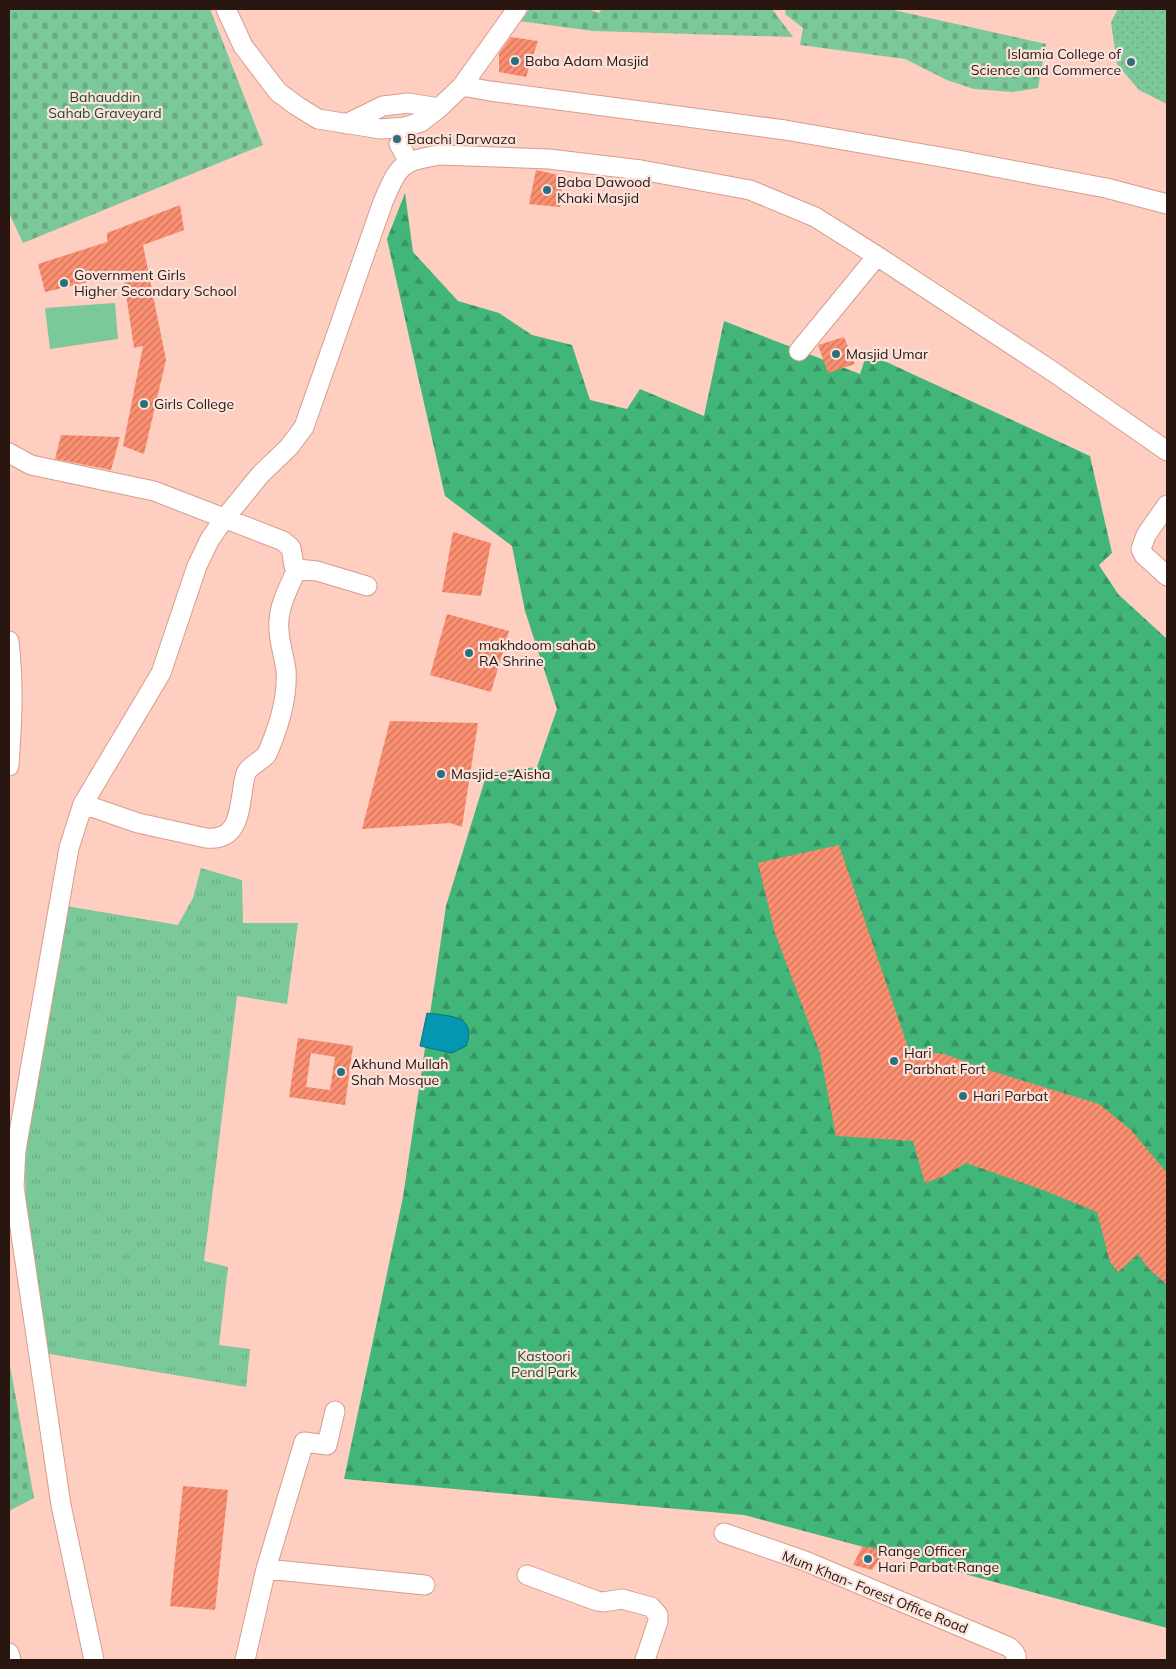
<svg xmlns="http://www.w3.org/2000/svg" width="1176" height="1669" viewBox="0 0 1176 1669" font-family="Mulish,sans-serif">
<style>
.grass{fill:url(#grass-tufts)}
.forest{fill:url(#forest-firs)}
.cemetery{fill:url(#cemetery-stones)}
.garden{fill:url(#garden-dots)}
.pitch{fill:#7bc899}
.water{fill:#0397b2;stroke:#0f7081}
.building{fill:url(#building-hatch);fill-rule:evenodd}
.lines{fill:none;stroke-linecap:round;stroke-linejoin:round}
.minor-casing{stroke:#d69d8d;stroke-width:21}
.minor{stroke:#fff;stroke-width:19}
.poi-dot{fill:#2b6f7f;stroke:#fae2db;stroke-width:2}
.labels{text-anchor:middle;stroke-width:4.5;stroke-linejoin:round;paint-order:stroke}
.poi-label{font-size:14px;fill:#2a1610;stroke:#fae2db;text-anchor:start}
.park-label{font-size:14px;fill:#1d4a31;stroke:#fae2db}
.street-label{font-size:14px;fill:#2a1610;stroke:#fae2db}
</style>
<defs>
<pattern id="grass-tufts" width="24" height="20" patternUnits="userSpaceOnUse" patternTransform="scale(1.25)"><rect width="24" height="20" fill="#7bc899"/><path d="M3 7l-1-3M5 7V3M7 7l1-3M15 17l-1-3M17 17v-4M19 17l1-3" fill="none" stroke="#6aab83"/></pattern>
<pattern id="forest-firs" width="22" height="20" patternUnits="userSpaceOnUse" patternTransform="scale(1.25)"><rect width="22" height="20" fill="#42b678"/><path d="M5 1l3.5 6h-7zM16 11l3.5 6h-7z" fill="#379361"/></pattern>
<pattern id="cemetery-stones" width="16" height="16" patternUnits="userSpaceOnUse" patternTransform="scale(1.25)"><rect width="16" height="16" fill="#7bc899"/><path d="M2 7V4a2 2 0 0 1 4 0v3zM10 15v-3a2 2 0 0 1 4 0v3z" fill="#6aab83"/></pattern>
<pattern id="garden-dots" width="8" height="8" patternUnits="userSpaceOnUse" patternTransform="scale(1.25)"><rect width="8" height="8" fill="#7bc899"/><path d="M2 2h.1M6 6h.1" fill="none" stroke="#6aab83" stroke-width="1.8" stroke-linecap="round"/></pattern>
<pattern id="building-hatch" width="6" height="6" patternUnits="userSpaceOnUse" patternTransform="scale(1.25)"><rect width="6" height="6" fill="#fb8f71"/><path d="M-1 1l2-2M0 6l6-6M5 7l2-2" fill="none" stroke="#cb745b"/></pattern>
</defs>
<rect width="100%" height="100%" fill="#fecec1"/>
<!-- grass -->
<path class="grass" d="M201,868L242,880L243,923H298L287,1004L237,996L204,1261L228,1267L219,1345L250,1349L246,1387L44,1353L36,1264L26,1213L25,1164L35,1079L66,906L178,925L193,898Z"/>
<!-- forest -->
<path class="forest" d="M405,193L413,252L458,301L499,313L532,335L572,345L590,400L627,409L640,389L704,416L724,321L860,374L867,353L1090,456L1112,553L1099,565L1118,594L1167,639V1628L744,1515L344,1479L403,1197L446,906L487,773L537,767L557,709L525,611L512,546L445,496L387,239Z"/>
<!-- cemetery -->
<path class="cemetery" d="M9,9H210L263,145L23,243L9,213Z
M530,9H588L599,13L602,9H772L793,37L593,31L519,21Z
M786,9H889L1046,44L1038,88L1012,92L974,89L947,80L905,59L800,45L803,28L785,14Z
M9,1360L34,1498L9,1511Z"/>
<!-- garden -->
<path class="garden" d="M1118,9L1167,10V104L1139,90L1117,64L1111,22Z"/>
<!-- pitch -->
<path class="pitch" d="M115,303L118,339L50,349L45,308Z"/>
<!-- water -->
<path class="water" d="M427,1013C449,1016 478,1015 466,1046L452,1053L420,1046Z"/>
<!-- building -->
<path class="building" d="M511,37L538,41L526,77L499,72V53Z
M536,170L563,176L560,207L529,204Z
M180,205L184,230L143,245L166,360L144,454L123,446L143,346L134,348L123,274L45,292L38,264L107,242V233Z
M844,337L855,364L828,373L818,345Z
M61,435L120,437L111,470L55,459Z
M453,532L491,543L481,596L442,592Z
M447,614L509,631L491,692L430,675Z
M390,721L478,723L462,827L450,823L362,829Z
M839,845L909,1050L945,1054L985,1069L1099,1104L1131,1130L1167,1173V1285L1148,1268L1138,1254L1118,1272L1110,1262L1097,1212L1043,1190L966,1163L942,1177L925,1183L913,1141L836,1136L820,1053L775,933L758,863Z
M298,1038L353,1046L345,1105L289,1097ZM311,1053L335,1057L330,1090L306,1087Z
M183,1486L228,1490L215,1610L170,1606Z
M862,1547H870L884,1552L872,1570L853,1565Z"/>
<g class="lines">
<!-- minor casing -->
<g class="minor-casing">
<path id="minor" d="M226,9L243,46L278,92L297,106L318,119L381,129L404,127L421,122L439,108L462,86L517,9
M462,86L490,91L785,130L958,160L1106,188L1167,204
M346,124L383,106L408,103L439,108
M399,144L409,162
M799,351L877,256
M9,453L31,465L154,491L283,541L291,548L294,566L297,569L317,571L367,586
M1167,505L1146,535L1141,549L1144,555L1167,576
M9,641C14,685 12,722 9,766
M83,804L138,823L206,838C245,842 238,799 246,773C251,764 261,762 267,754C278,729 288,698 286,670C284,654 277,637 279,620C280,603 290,585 297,569
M724,1533L805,1561L1009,1647C1014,1651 1017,1654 1016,1660
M266,1569L425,1585
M527,1575L597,1601L603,1602L622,1599L651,1607L658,1615V1621L645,1660
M9,1653L11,1660
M94,1660L61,1505L14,1187L16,1150L69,848L83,804L161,673L197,566L210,539L225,518L260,475L289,447L304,427L383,202C399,165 400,161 441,155L549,159L641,170L750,190L815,217L877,256L1052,371L1167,451
M245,1660L266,1569L304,1442L327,1445L335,1411"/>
</g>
<!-- minor -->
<use href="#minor" class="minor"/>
</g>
<!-- markers -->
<g class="poi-dot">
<circle cx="515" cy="61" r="5"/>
<circle cx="1131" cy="62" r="5"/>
<circle cx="397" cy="139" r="5"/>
<circle cx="547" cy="190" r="5"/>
<circle cx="64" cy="283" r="5"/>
<circle cx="836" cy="354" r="5"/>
<circle cx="144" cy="404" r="5"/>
<circle cx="469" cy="653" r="5"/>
<circle cx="441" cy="774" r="5"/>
<circle cx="894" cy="1061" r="5"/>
<circle cx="341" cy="1072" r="5"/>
<circle cx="963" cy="1096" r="5"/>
<circle cx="868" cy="1559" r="5"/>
</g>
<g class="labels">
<!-- poi labels -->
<g class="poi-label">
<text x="1121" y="59" text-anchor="end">Islamia College of<tspan x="1121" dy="16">Science and Commerce</tspan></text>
<text x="525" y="66">Baba Adam Masjid</text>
<text x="407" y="144">Baachi Darwaza</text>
<text x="557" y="187">Baba Dawood<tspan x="557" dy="16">Khaki Masjid</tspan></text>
<text x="74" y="280">Government Girls<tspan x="74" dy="16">Higher Secondary School</tspan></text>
<text x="846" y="359">Masjid Umar</text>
<text x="154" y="409">Girls College</text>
<text x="479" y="650">makhdoom sahab<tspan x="479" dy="16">RA Shrine</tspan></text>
<text x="451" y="779">Masjid-e-Aisha</text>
<text x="904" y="1058">Hari<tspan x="904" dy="16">Parbhat Fort</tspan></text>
<text x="351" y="1069">Akhund Mullah<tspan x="351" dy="16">Shah Mosque</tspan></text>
<text x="973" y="1101">Hari Parbat</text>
<text x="878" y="1556">Range Officer<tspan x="878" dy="16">Hari Parbat Range</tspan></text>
</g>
<!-- park labels -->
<g class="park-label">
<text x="105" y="102">Bahauddin<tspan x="105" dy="16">Sahab Graveyard</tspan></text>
<text x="544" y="1361">Kastoori<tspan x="544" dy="16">Pend Park</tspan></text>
</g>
<!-- street labels -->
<g class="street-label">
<text transform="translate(875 1592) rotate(22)" y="5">Mum Khan- Forest Office Road</text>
</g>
</g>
<!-- border -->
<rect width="1176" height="1669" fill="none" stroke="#2a1610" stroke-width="20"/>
</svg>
